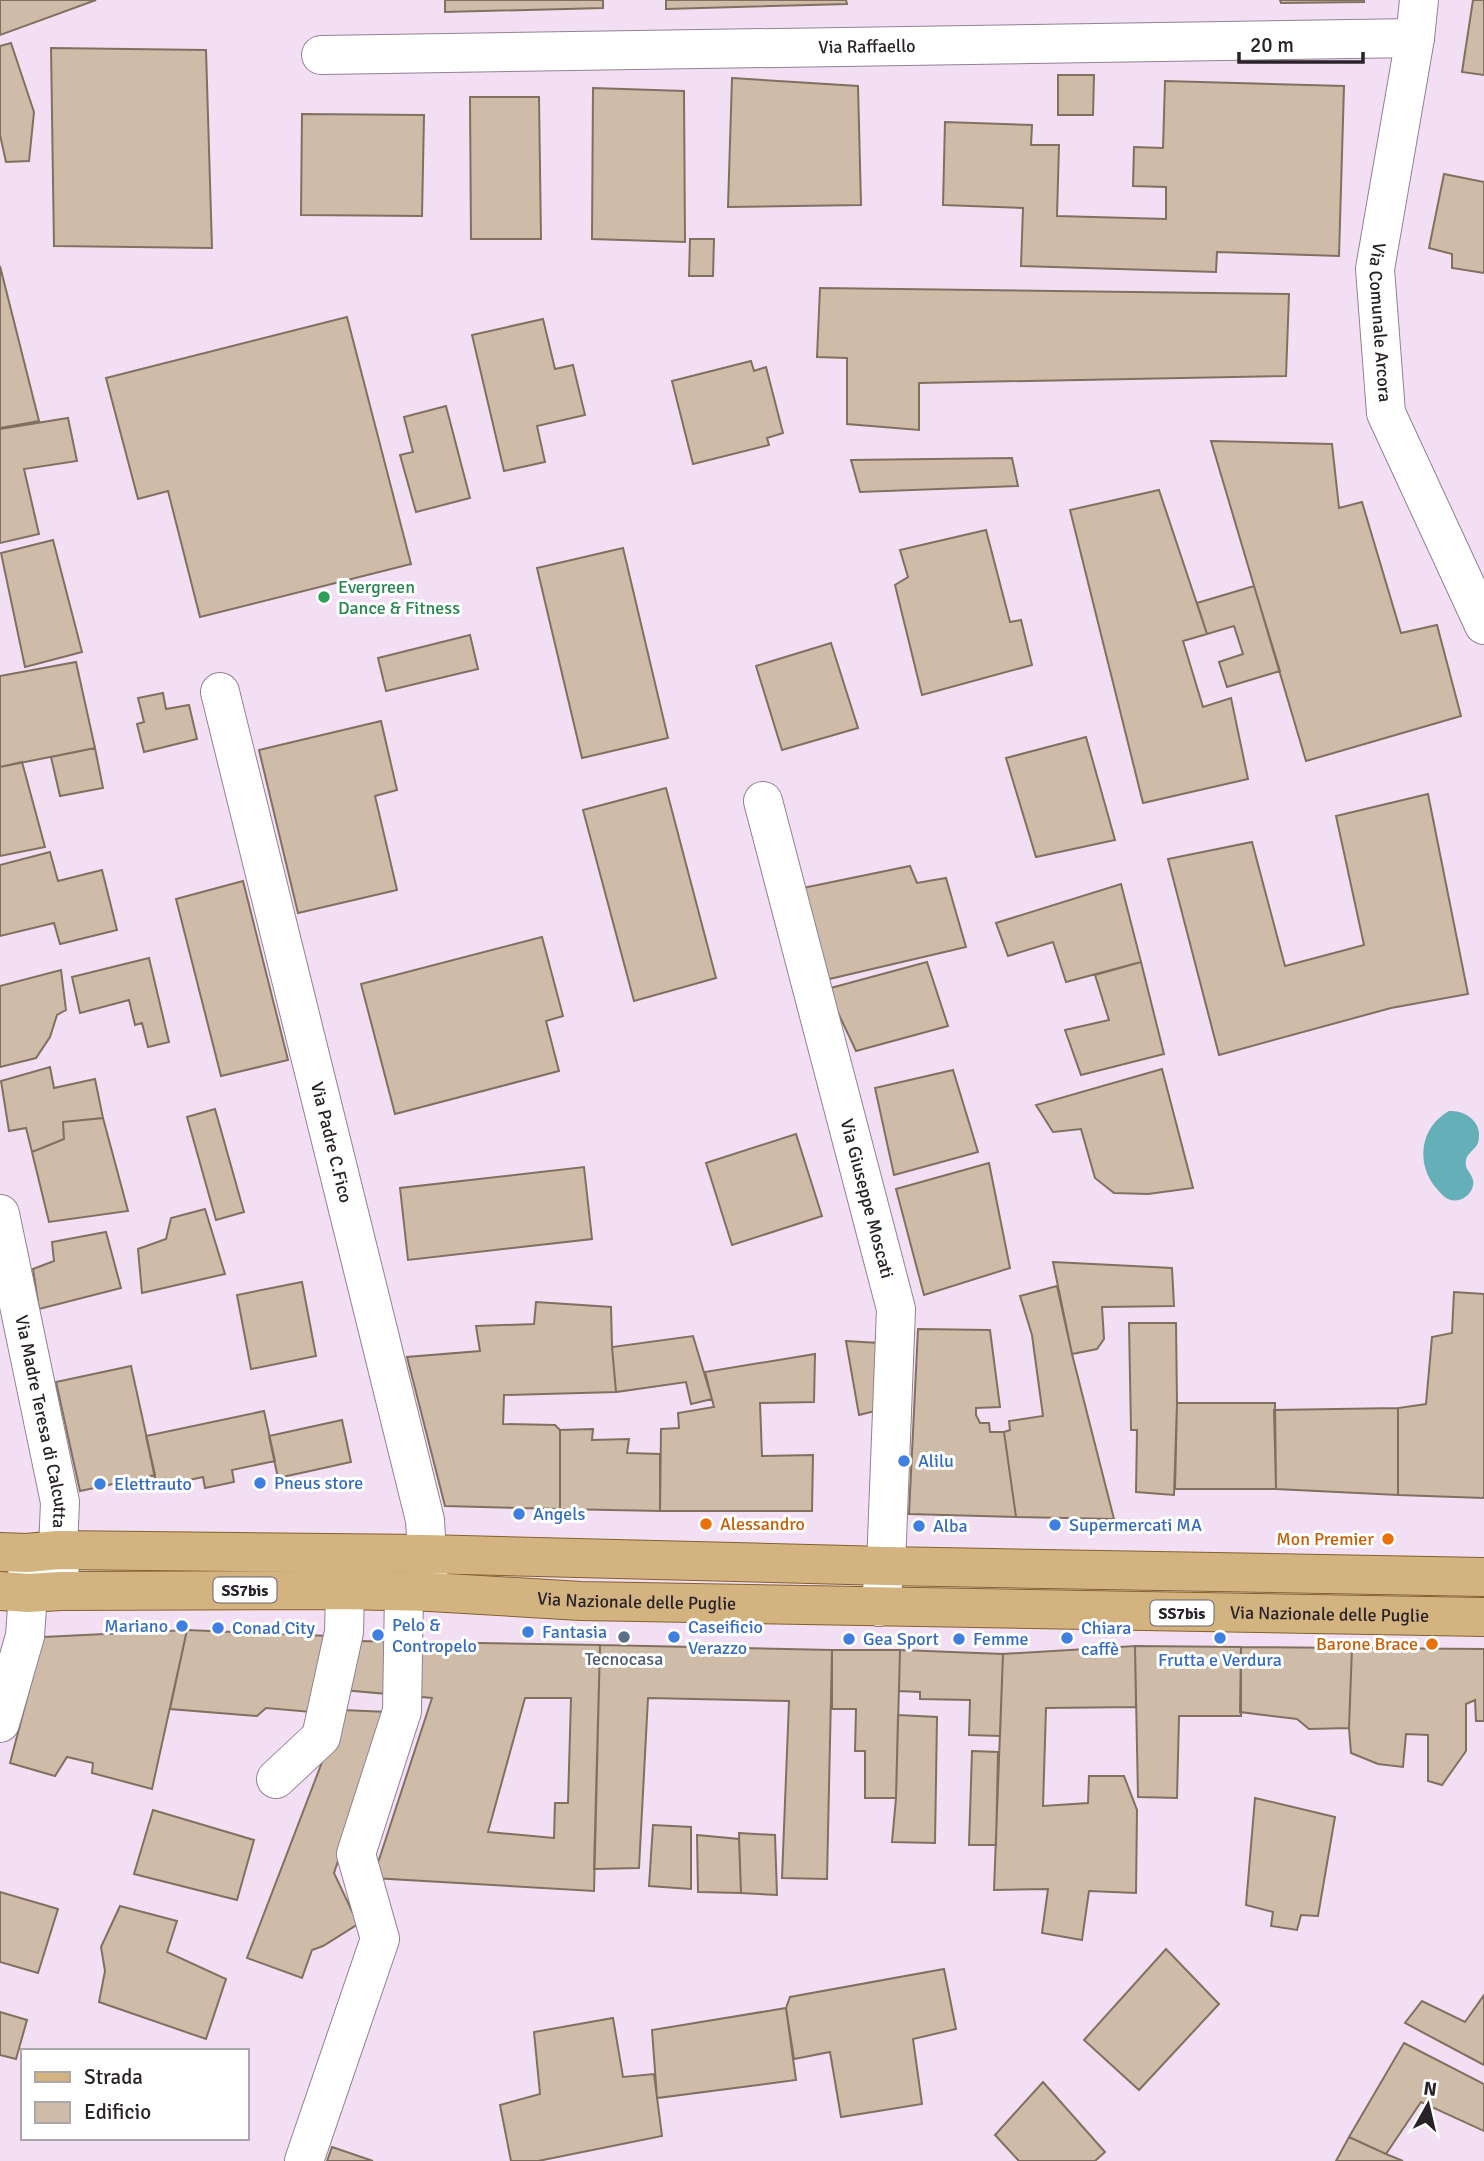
<svg xmlns="http://www.w3.org/2000/svg" width="1484" height="2161" viewBox="0 0 1484 2161" font-family="Signika,sans-serif">
<style>
.water{fill:#65afb8}
.building{fill:#cebca9;stroke:#81705f;stroke-width:2;fill-rule:evenodd}
.lines{fill:none;stroke-linecap:round;stroke-linejoin:round}
.minor-casing{stroke:#928193;stroke-width:40}
.major-casing{stroke:#84602c;stroke-width:40}
.minor{stroke:#fff;stroke-width:38}
.major{stroke:#d3b481;stroke-width:38}
.leisure-dot{fill:#2e9e5b;stroke:#fff;stroke-width:2.5}
.shop-dot{fill:#3f7fe0;stroke:#fff;stroke-width:2.5}
.food-dot{fill:#e8710a;stroke:#fff;stroke-width:2.5}
.service-dot{fill:#5c6f8a;stroke:#fff;stroke-width:2.5}
.labels{text-anchor:middle;stroke-width:6;stroke-linejoin:round;paint-order:stroke}
.shield{fill:#fff;stroke:#696469;stroke-width:2}
.shield-label{font-size:16px;font-weight:bold;fill:#292229}
.street-label{font-size:18px;fill:#292229;stroke:#fff}
.leisure-label{font-size:18px;fill:#27864d;stroke:#fff;text-anchor:start}
.shop-label{font-size:18px;fill:#366cbe;stroke:#fff;text-anchor:start}
.food-label{font-size:18px;fill:#c56008;stroke:#fff;text-anchor:end}
.service-label{font-size:18px;fill:#4e5e75;stroke:#fff}
</style>
<rect width="100%" height="100%" fill="#f2dff4"/>
<!-- water -->
<path class="water" d="M1449,1111C1466,1110 1484,1123 1478,1143C1475,1150 1467,1153 1466,1160C1464,1169 1471,1172 1473,1180C1475,1189 1467,1198 1459,1200C1448,1202 1443,1196 1437,1189C1415,1164 1420,1127 1449,1111Z"/>
<!-- building -->
<path class="building" d="M0,0H96L0,35Z
M445,0H603V8L445,12Z
M666,0H846L847,4L666,9Z
M1280,0H1364V2L1281,3Z
M1473,0H1484V75L1462,72Z
M11,43L34,112L29,161L6,162L0,135V46Z
M51,48L206,50L212,248L54,246Z
M1058,75H1094L1093,115H1058Z
M732,78L858,86L861,205L728,207Z
M1165,81L1344,86L1339,256L1217,252L1216,272L1021,266L1023,208L943,205L945,122L1032,125L1031,145H1059L1057,216L1166,219V187L1133,186L1134,147L1163,148Z
M593,88L684,91L685,242L592,239Z
M470,97H539L541,239H471Z
M302,114L424,115L422,216L301,215Z
M1444,174L1484,182V273L1452,268V254L1429,248Z
M690,239H714L713,276H689Z
M0,266L39,421L0,428Z
M820,288L1289,294L1286,376L919,383V430L847,424V358L817,357Z
M347,317L411,564L200,617L168,491L138,499L106,378Z
M543,319L555,369L573,365L585,415L537,426L545,462L504,471L472,335Z
M751,361L754,371L766,367L783,433L767,438L769,445L693,464L672,381Z
M446,406L470,498L416,512L400,455L413,452L404,417Z
M68,418L77,461L24,469L39,534L0,543V429Z
M1211,441L1332,444L1339,508L1362,502L1401,633L1437,625L1461,716L1306,761Z
M1012,458L1018,486L860,492L851,460Z
M1159,490L1207,634L1183,641L1203,707L1231,698L1248,779L1143,803L1070,510Z
M986,530L1010,622L1021,620L1032,665L922,695L895,585L908,577L900,550Z
M53,540L82,652L25,667L1,553Z
M623,548L668,738L582,758L537,568Z
M1254,586L1280,671L1227,687L1219,662L1243,654L1234,626L1207,634L1197,603Z
M470,635L478,669L386,691L378,658Z
M831,643L858,728L782,750L756,666Z
M76,662L95,748L0,767V676Z
M163,693L166,709L189,705L197,739L144,752L137,724L144,722L138,698Z
M381,721L397,790L375,796L397,890L298,913L259,750Z
M1086,737L1115,840L1036,857L1006,758Z
M95,748L103,788L60,796L51,757Z
M22,762L45,847L0,856V767Z
M666,788L716,978L634,1001L583,810Z
M1428,794L1468,994L1391,1008L1219,1055L1168,859L1252,842L1285,966L1364,945L1336,816Z
M50,852L58,881L102,870L117,930L60,944L54,923L0,936V865Z
M910,866L917,883L946,878L966,947L825,980L798,889Z
M243,881L288,1060L221,1076L176,899Z
M1121,884L1141,962L1066,982L1053,942L1008,956L996,923Z
M542,937L563,1016L546,1021L559,1071L395,1114L361,984Z
M149,958L169,1042L148,1047L142,1023L135,1025L129,1000L80,1013L72,977Z
M927,962L948,1026L856,1051L827,989Z
M1141,962L1164,1054L1081,1075L1065,1030L1109,1020L1095,975Z
M61,970L66,1010L57,1015L50,1037L36,1058L0,1067V986Z
M50,1067L54,1088L95,1079L103,1118L63,1122L64,1139L32,1152L26,1128L9,1131L1,1081Z
M1162,1069L1193,1188L1148,1194L1114,1193L1095,1178L1081,1129L1053,1132L1036,1105Z
M953,1070L978,1152L894,1175L875,1088Z
M215,1109L244,1212L216,1220L187,1117Z
M103,1118L128,1211L49,1222L32,1152L64,1139L63,1122Z
M796,1134L822,1216L732,1245L706,1163Z
M989,1163L1010,1268L924,1295L896,1189Z
M584,1167L592,1239L408,1260L400,1188Z
M205,1209L225,1274L142,1293L138,1249L166,1239L171,1218Z
M106,1232L121,1288L39,1309L33,1269L54,1261L52,1242Z
M1053,1262L1172,1268L1174,1306L1102,1307L1104,1339L1097,1349L1072,1354Z
M302,1282L316,1356L251,1369L237,1295Z
M1057,1286L1072,1354L1114,1519L1016,1517L1004,1432L1010,1430L1009,1421L1043,1416L1032,1335L1020,1296Z
M1454,1292L1484,1294V1498L1398,1495V1408L1426,1404L1432,1337L1452,1333Z
M536,1302L611,1307L612,1347L616,1392L504,1395L503,1424L555,1425L560,1430V1509L445,1506L407,1357L480,1351L476,1326L534,1324Z
M1129,1323H1176L1177,1403L1174,1495L1136,1492L1137,1430H1131Z
M918,1329L990,1330L1000,1407L976,1408V1415L980,1423H989L990,1432H1004L1016,1517L909,1514Z
M693,1336L712,1399L691,1404L686,1382L616,1392L612,1347Z
M846,1341L879,1343L875,1411L859,1415Z
M815,1354L814,1402L760,1403L762,1456L813,1455L812,1511H660L661,1429L679,1428L678,1413L714,1407L705,1372Z
M131,1366L155,1475L80,1491L56,1382Z
M1177,1403H1275L1276,1489H1175Z
M1398,1408V1495L1276,1489L1274,1410Z
M264,1411L275,1461L232,1470L234,1482L205,1488L203,1477L157,1487L146,1436Z
M342,1420L351,1462L278,1478L269,1436Z
M593,1429L592,1440L629,1439L627,1453L660,1454V1511L560,1509V1430Z
M187,1630L152,1789L92,1773L93,1763L67,1757L55,1776L10,1763L43,1637Z
M187,1630L352,1637L334,1714L266,1708L257,1716L170,1709Z
M356,1641L600,1645L594,1891L373,1878L432,1698L343,1690ZM525,1698H571L568,1803H555L554,1838L488,1832Z
M600,1645L832,1650L827,1879L782,1878L789,1701L648,1698L639,1868L594,1869Z
M1135,1646L1241,1647V1716H1179L1177,1798L1138,1797Z
M1135,1646L1136,1707L1046,1708L1043,1806L1088,1803L1089,1776H1124L1137,1810L1136,1893L1089,1891L1082,1940L1042,1933L1048,1889L994,1890L1003,1654Z
M1241,1647L1352,1648L1349,1728L1309,1729L1297,1719L1240,1712Z
M1352,1648L1484,1649V1721H1476L1475,1700L1466,1704V1751L1442,1785L1428,1781V1735L1406,1734L1403,1767L1378,1764L1351,1753L1349,1728Z
M832,1650H900L896,1798H865V1751H855L856,1709H832Z
M900,1650L1003,1654L1000,1736L969,1735L970,1700L920,1699V1692L899,1691Z
M342,1710L388,1712L334,1873L358,1924L323,1946L312,1950L302,1978L247,1958Z
M898,1715L937,1717L935,1843L892,1842L896,1798Z
M972,1751L998,1752L996,1845H969Z
M1255,1798L1335,1817L1318,1916L1301,1915L1297,1930L1271,1926L1273,1912L1246,1905Z
M153,1810L254,1840L237,1900L134,1874Z
M653,1825L691,1827V1889L649,1886Z
M739,1833L775,1835L777,1895L741,1893Z
M697,1835L739,1839L741,1893L698,1892Z
M0,1892L58,1909L38,1973L0,1962Z
M120,1906L177,1921L167,1952L226,1979L206,2039L99,2002L105,1971L101,1947Z
M1166,1949L1219,2004L1139,2090L1084,2040Z
M944,1969L956,2029L913,2039L922,2104L841,2117L830,2052L794,2059L786,2008L790,1997Z
M1484,1995V2065L1405,2023L1422,2001L1465,2022Z
M786,2008L796,2080L657,2098L652,2030Z
M0,2012L27,2020L16,2059L0,2055Z
M613,2018L623,2077L654,2074L662,2136L538,2161H511L500,2105L540,2094L534,2032Z
M1404,2043L1484,2084V2131L1421,2102L1386,2154L1349,2137Z
M1043,2082L1105,2152L1095,2161H1019L995,2135Z
M1349,2137L1386,2154L1403,2161H1336Z
M332,2147L373,2161H327Z"/>
<g class="lines">
<!-- minor casing -->
<g class="minor-casing">
<g id="minor">
<path id="s1" d="M1419,0L1415,38L1375,269L1386,413L1484,625"/>
<path id="s2" d="M321,55L1415,38"/>
<path id="s3" d="M220,692L425,1520L429,1586"/>
<path id="s4" d="M763,801L896,1309L886,1566L879,1607"/>
<path id="s5" d="M0,1214L60,1502L58,1550L61,1591"/>
<path d="M0,1723L25,1636L28,1593L27,1559"/>
<path d="M276,1779L321,1737L344,1632L345,1590"/>
<path d="M304,2161L380,1939L356,1854L402,1711L404,1592"/>
</g>
</g>
<!-- major casing -->
<g class="major-casing">
<g id="major">
<path d="M0,1552L27,1553L58,1550L426,1554L886,1566L1484,1577"/>
<path id="s6" d="M0,1591L28,1593L61,1591L345,1590L430,1592L581,1601L1484,1617"/>
</g>
</g>
<!-- minor -->
<use href="#minor" class="minor"/>
<!-- major -->
<use href="#major" class="major"/>
</g>
<!-- markers -->
<circle class="leisure-dot" cx="324" cy="597" r="7"/>
<g class="shop-dot">
<circle cx="904" cy="1461" r="7"/>
<circle cx="260" cy="1483" r="7"/>
<circle cx="100" cy="1484" r="7"/>
<circle cx="519" cy="1514" r="7"/>
<circle cx="1055" cy="1525" r="7"/>
<circle cx="919" cy="1526" r="7"/>
<circle cx="182" cy="1626" r="7"/>
<circle cx="218" cy="1628" r="7"/>
<circle cx="528" cy="1632" r="7"/>
<circle cx="378" cy="1635" r="7"/>
<circle cx="674" cy="1637" r="7"/>
<circle cx="1067" cy="1638" r="7"/>
<circle cx="1220" cy="1638" r="7"/>
<circle cx="849" cy="1639" r="7"/>
<circle cx="959" cy="1639" r="7"/>
</g>
<g class="food-dot">
<circle cx="706" cy="1524" r="7"/>
<circle cx="1388" cy="1539" r="7"/>
<circle cx="1432" cy="1644" r="7"/>
</g>
<circle class="service-dot" cx="624" cy="1637" r="7"/>
<g class="labels">
<!-- shield labels -->
<g class="shield">
<rect x="213.5" y="1577.5" width="63" height="25" rx="5"/>
<rect x="1150.5" y="1600.5" width="63" height="25" rx="5"/>
</g>
<g class="shield-label">
<text x="245" y="1596">SS7bis</text>
<text x="1182" y="1619">SS7bis</text>
</g>
<!-- street labels -->
<g class="street-label">
<text dy="6" stroke="none"><textPath href="#s2" startOffset="546">Via Raffaello</textPath></text>
<text dy="6" stroke="none"><textPath href="#s1" startOffset="326">Via Comunale Arcora</textPath></text>
<text dy="6" stroke="none"><textPath href="#s3" startOffset="464">Via Padre C.Fico</textPath></text>
<text dy="6" stroke="none"><textPath href="#s4" startOffset="411">Via Giuseppe Moscati</textPath></text>
<text dy="6" stroke="none"><textPath href="#s5" startOffset="212">Via Madre Teresa di Calcutta</textPath></text>
<text dy="6" stroke="none"><textPath href="#s6" startOffset="637">Via Nazionale delle Puglie</textPath></text>
<text dy="6" stroke="none"><textPath href="#s6" startOffset="1330">Via Nazionale delle Puglie</textPath></text>
</g>
<!-- leisure labels -->
<g class="leisure-label">
<text x="338" y="593">Evergreen<tspan x="338" dy="21">Dance &amp; Fitness</tspan></text>
</g>
<!-- shop labels -->
<g class="shop-label">
<text x="918" y="1467">Alilu</text>
<text x="274" y="1489">Pneus store</text>
<text x="114" y="1490">Elettrauto</text>
<text x="533" y="1520">Angels</text>
<text x="1069" y="1531">Supermercati MA</text>
<text x="933" y="1532">Alba</text>
<text x="392" y="1631">Pelo &amp;<tspan x="392" dy="21">Contropelo</tspan></text>
<text x="168" y="1632" text-anchor="end">Mariano</text>
<text x="688" y="1633">Caseificio<tspan x="688" dy="21">Verazzo</tspan></text>
<text x="232" y="1634">Conad City</text>
<text x="1081" y="1634">Chiara<tspan x="1081" dy="21">caffè</tspan></text>
<text x="542" y="1638">Fantasia</text>
<text x="863" y="1645">Gea Sport</text>
<text x="973" y="1645">Femme</text>
<text x="1220" y="1666" text-anchor="middle">Frutta e Verdura</text>
</g>
<!-- food labels -->
<g class="food-label">
<text x="720" y="1530" text-anchor="start">Alessandro</text>
<text x="1374" y="1545">Mon Premier</text>
<text x="1418" y="1650">Barone Brace</text>
</g>
<!-- service labels -->
<g class="service-label">
<text x="624" y="1665">Tecnocasa</text>
</g>
</g>
<!-- legend -->
<rect x="21" y="2049" width="228" height="91" fill="#ffffff" stroke="#a9a7a9" stroke-width="2"/>
<rect x="35" y="2072" width="35" height="10" fill="#d3b481" stroke="#a9a7a9" stroke-width="2"/>
<text x="84" y="2084" font-size="21" fill="#292229">Strada</text>
<rect x="35" y="2102" width="35" height="21" fill="#cebca9" stroke="#a9a7a9" stroke-width="2"/>
<text x="84" y="2119" font-size="21" fill="#292229">Edificio</text>
<!-- north arrow -->
<g transform="translate(1428 2105) rotate(8)" stroke="#ffffff" stroke-width="5" paint-order="stroke">
<path d="M0-5L12 26L0 18L-12 26Z" fill="#292229"/>
<text y="-10" font-size="19" font-weight="bold" text-anchor="middle" fill="#292229">N</text>
</g>
<!-- scale -->
<path d="M1239 52v10h124v-10" fill="none" stroke="#292229" stroke-width="3.5"/>
<text x="1250" y="52" font-size="21" fill="#292229" stroke="#ffffff" stroke-width="5" paint-order="stroke">20 m</text>
</svg>
